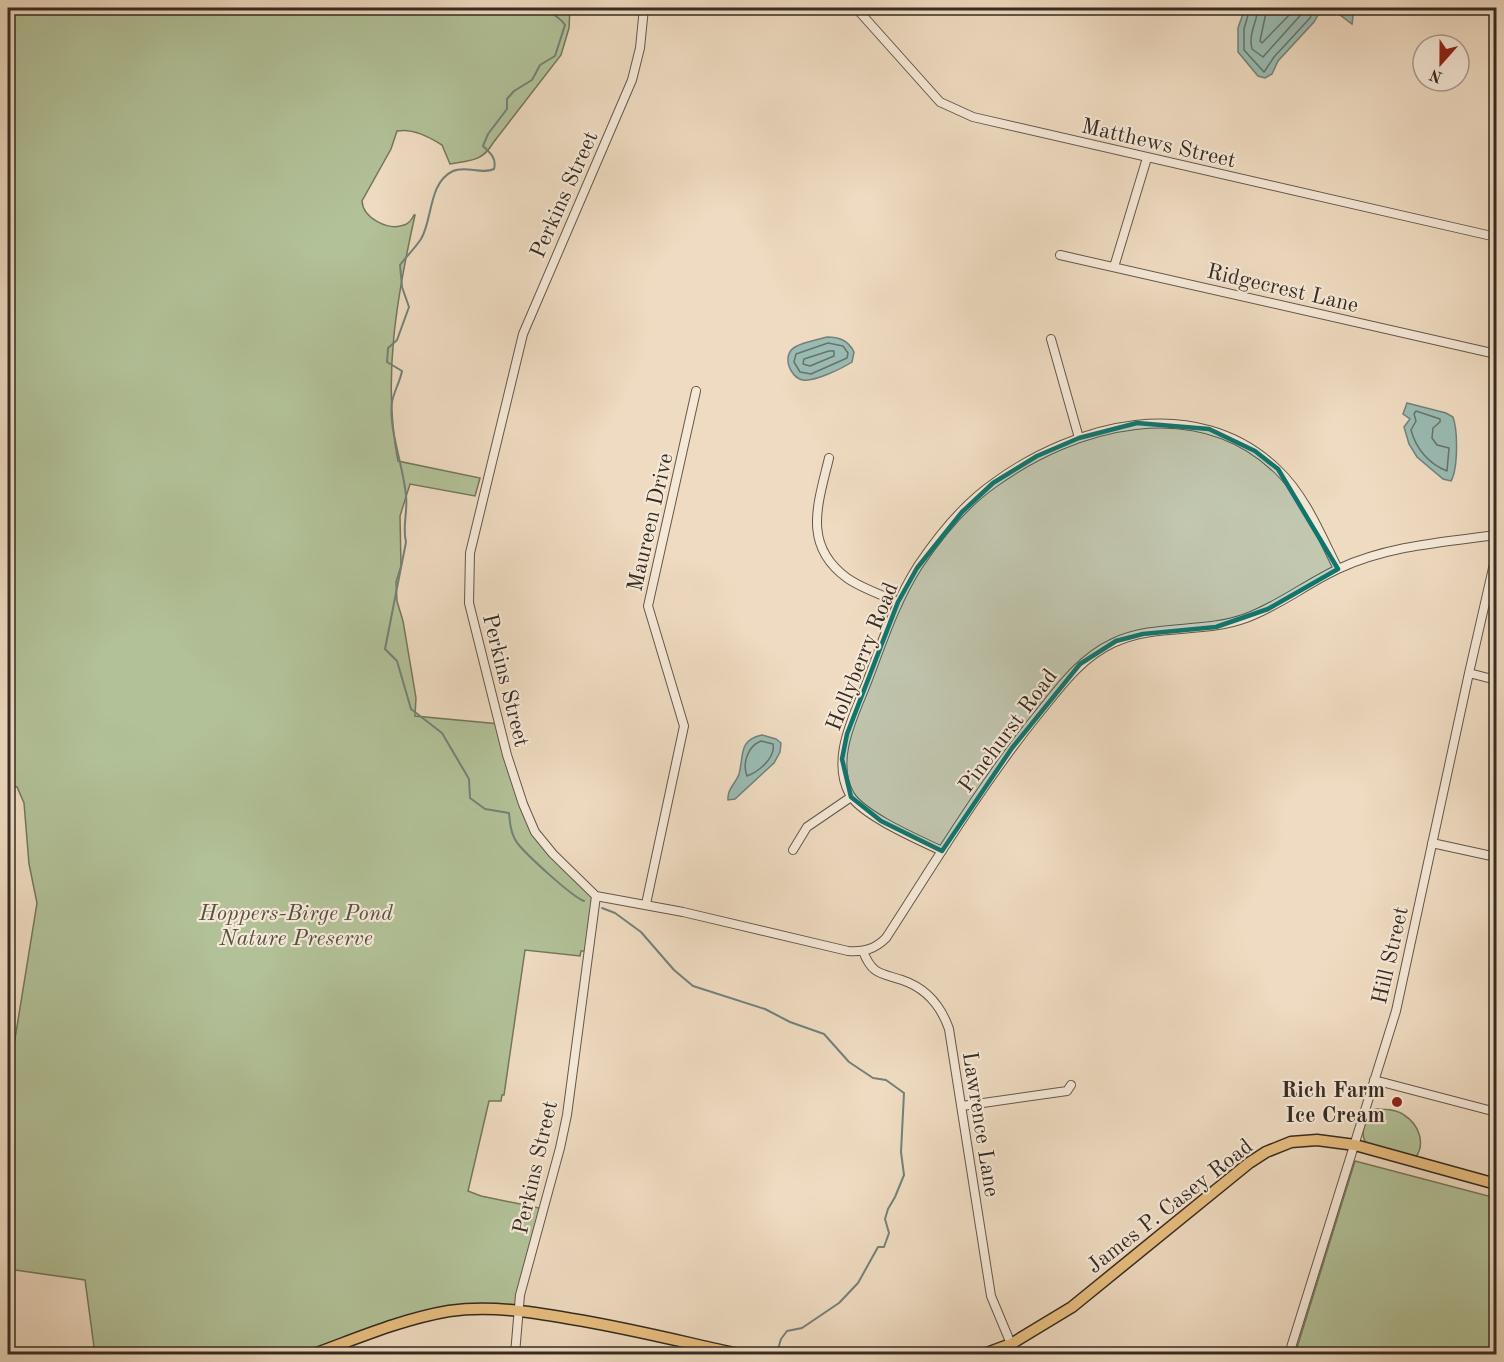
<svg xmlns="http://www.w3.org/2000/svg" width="1504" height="1362" viewBox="0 0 1504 1362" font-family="'Old Standard TT',serif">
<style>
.green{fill:#b2c198;stroke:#74765d;stroke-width:1.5}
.water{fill:#9abbb3;stroke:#728179;stroke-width:1.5}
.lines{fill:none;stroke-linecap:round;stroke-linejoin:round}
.shore{stroke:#68736a;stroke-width:1.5}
.stream{stroke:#728179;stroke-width:2}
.minor-casing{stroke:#64574a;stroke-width:10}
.major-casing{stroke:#362b22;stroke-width:13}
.minor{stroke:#f5e8d7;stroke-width:8}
.major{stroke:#e8be80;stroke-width:10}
.marked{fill:#0f766e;fill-opacity:0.2;stroke:#0f766e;stroke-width:4.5;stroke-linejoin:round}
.poi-dot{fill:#8f2418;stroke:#f5e8d7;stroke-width:2}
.labels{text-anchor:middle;stroke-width:4.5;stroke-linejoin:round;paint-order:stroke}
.street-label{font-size:22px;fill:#362b22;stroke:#f5e8d7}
.park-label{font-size:22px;font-style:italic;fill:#555040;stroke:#f5e8d7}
.poi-label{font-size:22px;font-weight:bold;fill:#362b22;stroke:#f5e8d7;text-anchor:end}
</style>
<rect width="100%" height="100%" fill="#efdbc1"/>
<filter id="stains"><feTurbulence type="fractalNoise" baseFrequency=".00333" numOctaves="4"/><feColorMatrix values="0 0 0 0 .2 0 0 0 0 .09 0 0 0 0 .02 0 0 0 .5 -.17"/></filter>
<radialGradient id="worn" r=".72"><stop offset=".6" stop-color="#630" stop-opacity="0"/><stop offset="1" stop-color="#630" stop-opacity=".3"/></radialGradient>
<!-- green -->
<path class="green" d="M8,8H570L569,28L561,55L493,143C482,162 470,160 450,164L442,145C429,137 413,128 397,131L391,149L362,201C363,218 388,231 404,225C409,224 412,219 414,215H415C397,296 382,379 398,461L480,478L475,496L410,484L400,516L401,566L396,582L397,601L403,621L416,698L415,716L500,724L535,832L596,896L587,951H581L580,956L525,950L504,1095H502L501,1101H489L468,1191L481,1196L544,1209L520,1310L449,1311L314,1354H95L85,1280L8,1269V1082L37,903L29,864L24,803L17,787L8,785Z
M1376,1109C1384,1109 1398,1110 1404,1115C1418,1124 1426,1142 1416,1157L1368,1145C1358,1135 1366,1123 1369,1112Z
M1355,1161L1496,1198V1354H1295Z"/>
<!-- water -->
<path class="water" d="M1245,8H1322L1314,22L1278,61L1272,74L1265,78L1258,76L1238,52V28Z
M1331,8H1354L1352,24Z
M827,337C839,337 848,340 854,352L852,362C843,368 814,382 803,380C790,378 781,355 795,347C804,342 817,340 827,337Z
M1407,403L1446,413L1453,417C1458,431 1458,469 1451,481L1443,479L1417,457L1409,444L1404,427L1410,419L1403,414Z
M762,735L776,739L781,743L780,752L774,763L735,799L728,800C727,789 736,783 739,774C744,756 738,740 762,735Z"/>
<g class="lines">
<!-- shore -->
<path class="shore" d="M1250,8L1244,29V50L1264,72L1274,57L1310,18L1315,8
M1258,8C1257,22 1248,34 1252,49L1263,57L1307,8
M1267,8L1260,41L1262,43L1296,8
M828,343L843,346L848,353L847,358L811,374L800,372L794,362L796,354Z
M829,351H834V356L810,366L803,364L804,359Z
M1416,411L1440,419V422L1433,428L1432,438L1437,445L1449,448L1447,471C1429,464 1416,449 1411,430L1416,421L1414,414Z
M761,741L773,744C776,758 758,772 747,776C742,763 748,746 761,741Z"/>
<!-- stream -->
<path class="stream" d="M546,8C552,15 560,17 565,25L555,56L540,65L532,80L514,91L507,99V109L488,134L483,146C490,153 497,158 494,169C482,175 466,165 453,171C428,183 433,219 421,239C415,248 407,256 400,265L402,287L409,307L397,340L388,348L387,362L402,371C400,382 394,391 392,402C388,428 404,468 406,496C408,511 402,527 406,542L385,649L397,661L411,709L442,733L469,779L470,798L485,809L509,813C510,824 511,835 518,844C528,856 571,896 584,901
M602,908L615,913L641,932L674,970L693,986L765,1009L790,1022L824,1034L849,1062L873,1078L886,1080L904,1093L901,1152L904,1175L895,1197L888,1209L885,1219L889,1233L884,1247H878L858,1283L839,1303L802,1328L787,1331L781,1339L778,1349"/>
<!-- minor casing -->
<g class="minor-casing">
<path id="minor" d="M856,8L940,102L973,117L1496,237
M1060,255L1496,354
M1114,267L1147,158
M1051,339L1079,438
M829,458C818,504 802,545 847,578C861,588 882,595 898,602
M1469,673L1496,680
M1432,843L1496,857
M793,850L807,827L851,797
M942,851C919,840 863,816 850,795C830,759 854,716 867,682C882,643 895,602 918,566C938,536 964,504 994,483C1075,424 1196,392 1277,469C1305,495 1321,535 1338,569
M596,896L683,912L848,951C863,952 874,950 886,938C934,864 980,787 1036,717C1059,689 1079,659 1113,643C1155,623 1203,634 1246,618C1279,606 1306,584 1338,569C1387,546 1443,542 1496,535
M646,904L684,726L648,606L696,391
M863,951C872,975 881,973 902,980C926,988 941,1006 949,1029L991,1296L1011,1344
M1374,1080L1496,1112
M962,1106L1067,1091L1071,1085
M515,1354L520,1295L560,1148L567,1115L596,896L553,854L535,832L523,804L507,755L469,603L470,553L523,334L632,80L640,48L644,8
M1289,1354L1396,1011L1469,673L1496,555"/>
</g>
<!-- major casing -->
<g class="major-casing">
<path id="major" d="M314,1354C358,1338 402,1319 449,1311C491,1305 531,1312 572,1319C628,1328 683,1342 738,1354
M984,1354L1011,1344L1072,1307L1249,1163L1266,1152L1291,1142L1317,1140L1355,1145L1496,1184"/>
</g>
<!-- minor -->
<use href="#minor" class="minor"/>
<!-- major -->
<use href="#major" class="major"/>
</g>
<!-- marked area -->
<path class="marked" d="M1137,423L1209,429L1255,451L1278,469L1338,569L1268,609L1216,627L1143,634L1116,641L1080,664L1012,748L942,851L881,821L851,797L842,759L847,734L898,602L917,568L962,512L993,483L1037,456L1079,438Z"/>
<!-- markers -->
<circle class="poi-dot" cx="1397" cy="1102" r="6"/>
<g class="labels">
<!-- street labels -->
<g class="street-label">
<text transform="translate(1159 142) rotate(13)" y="8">Matthews Street</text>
<text transform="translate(563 194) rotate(-66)" y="8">Perkins Street</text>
<text transform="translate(1283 287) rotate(13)" y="8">Ridgecrest Lane</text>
<text transform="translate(649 522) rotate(-77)" y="8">Maureen Drive</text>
<text transform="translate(861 656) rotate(-68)" y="8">Hollyberry Road</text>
<text transform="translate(507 680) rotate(76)" y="8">Perkins Street</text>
<text transform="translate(1007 730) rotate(-53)" y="8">Pinehurst Road</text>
<text transform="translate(1389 955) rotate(-77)" y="8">Hill Street</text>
<text transform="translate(982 1124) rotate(81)" y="8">Lawrence Lane</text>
<text transform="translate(534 1167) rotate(-77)" y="8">Perkins Street</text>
<text transform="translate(1169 1205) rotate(-38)" y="8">James P. Casey Road</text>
</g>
<!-- park labels -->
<g class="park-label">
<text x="296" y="920">Hoppers-Birge Pond<tspan x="296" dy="25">Nature Preserve</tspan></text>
</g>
<!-- poi labels -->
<g class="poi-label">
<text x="1385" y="1097">Rich Farm<tspan x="1385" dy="25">Ice Cream</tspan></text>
</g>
</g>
<!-- margin -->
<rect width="1504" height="1362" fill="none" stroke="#efdbc1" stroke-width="30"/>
<rect x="9" y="9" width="1486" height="1344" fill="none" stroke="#362b22" stroke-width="3"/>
<rect x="15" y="15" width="1474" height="1332" fill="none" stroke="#362b22" stroke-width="1.5"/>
<!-- north arrow -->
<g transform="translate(1441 63) rotate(201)"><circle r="28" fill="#f5e8d7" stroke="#a99c8f" stroke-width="1.5"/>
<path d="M0-4.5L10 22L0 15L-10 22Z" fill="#8f2418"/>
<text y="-9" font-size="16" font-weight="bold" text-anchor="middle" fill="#362b22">N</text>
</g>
<rect width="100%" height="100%" filter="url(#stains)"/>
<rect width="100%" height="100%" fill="url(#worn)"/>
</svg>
